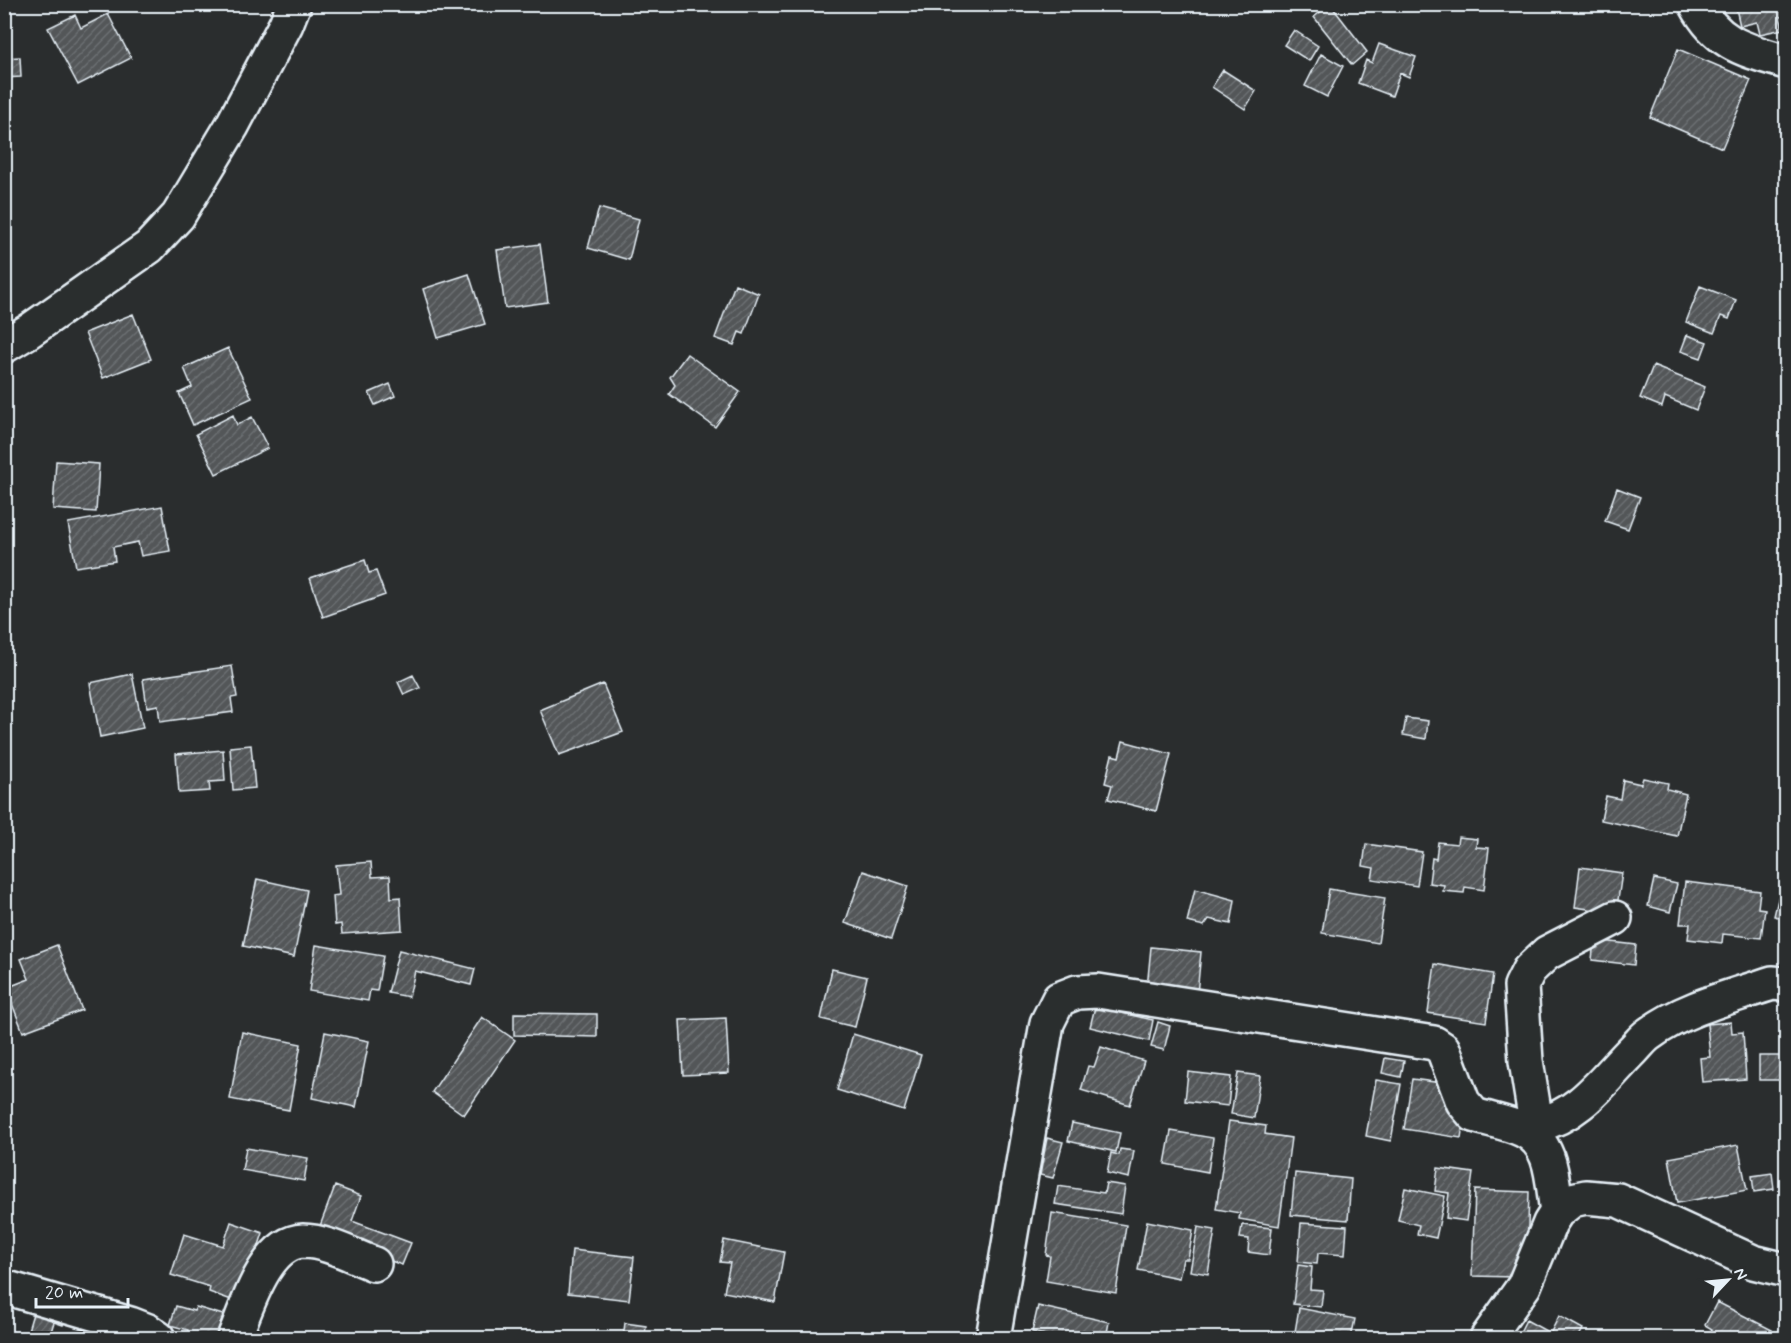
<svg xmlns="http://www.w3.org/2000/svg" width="1791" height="1343" viewBox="0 0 1791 1343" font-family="Mynerve,sans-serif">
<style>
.building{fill:url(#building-hatch);stroke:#e8f1f8;stroke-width:1.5}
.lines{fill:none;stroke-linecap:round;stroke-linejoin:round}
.street-casing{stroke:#e8f1f8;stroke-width:38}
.street{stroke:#2a2d2e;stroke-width:33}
</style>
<defs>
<pattern id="building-hatch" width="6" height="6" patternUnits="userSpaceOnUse" patternTransform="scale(1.5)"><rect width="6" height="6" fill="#535759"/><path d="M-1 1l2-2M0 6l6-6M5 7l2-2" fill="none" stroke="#6c7072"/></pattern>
</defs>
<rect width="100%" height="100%" fill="#2a2d2e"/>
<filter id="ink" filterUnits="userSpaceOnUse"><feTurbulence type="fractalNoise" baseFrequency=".0167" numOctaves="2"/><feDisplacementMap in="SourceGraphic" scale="12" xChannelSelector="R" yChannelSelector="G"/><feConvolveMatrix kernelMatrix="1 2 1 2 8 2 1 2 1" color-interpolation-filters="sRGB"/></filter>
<g filter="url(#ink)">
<!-- building -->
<path class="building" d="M1330,4L1367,52L1352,65L1314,17Z
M1735,4H1786V16L1780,17L1783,29L1760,34L1757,22L1740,26Z
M108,14L131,58L78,85L48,28L75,15L81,28Z
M1294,30L1318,46L1309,61L1284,45Z
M1379,44L1416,57L1409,77L1400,73L1392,96L1358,83L1366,60L1372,63Z
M1678,49L1751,80L1722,148L1650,117Z
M1321,54L1343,66L1327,97L1305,86Z
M20,57L21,77L4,78V58Z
M1223,70L1256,91L1245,109L1212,87Z
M599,208L639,219L629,260L588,248Z
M540,244L548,302L505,308L497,250Z
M469,274L485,324L438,338L423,289Z
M735,284L759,294L744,334L739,332L734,345L715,338Z
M1700,286L1736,300L1729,319L1721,316L1714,333L1686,322Z
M133,314L151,359L103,378L85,333Z
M1687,335L1707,342L1701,358L1681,351Z
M228,348L252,398L193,425L179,393L192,387L184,368Z
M687,354L740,392L715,427L669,394L675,385L670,377Z
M1653,366L1705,387L1696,410L1665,397L1662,407L1640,398Z
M390,384L395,396L375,405L369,393Z
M233,415L237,425L252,417L268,448L216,474L196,434Z
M56,461L99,464L96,512L53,509Z
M1617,488L1640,497L1628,529L1605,521Z
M162,506L170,551L141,556L138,542L113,547L115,561L76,567L68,523Z
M365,560L369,573L376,571L385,595L323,617L310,578Z
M232,666L237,697L231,698L233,712L160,722L158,705L147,707L143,679Z
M132,674L143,728L100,737L90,683Z
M413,675L420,688L404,695L398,682Z
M603,684L623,732L559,755L540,710Z
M1406,718L1428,721L1426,739L1403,735Z
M1123,741L1171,754L1156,811L1108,799L1112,785L1105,783L1112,755L1119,757Z
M251,745L255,788L233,790L230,747Z
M223,750L225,781L209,782L210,791L179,793L176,754Z
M1643,778L1668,783L1667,789L1686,794L1677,836L1601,820L1606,796L1620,799L1623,780L1641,784Z
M1458,837L1477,839L1476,847L1489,848L1484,890L1465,887L1464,893L1443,891L1444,885L1429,883L1432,858L1436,859L1438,842L1457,844Z
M1366,844L1422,852L1417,886L1372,879L1374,868L1363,866Z
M371,862L372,877L390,876L391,898L400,897L402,930L342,934L341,924L335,925L333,896L339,895L336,865Z
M1580,867L1622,873L1616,913L1575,907Z
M863,871L908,886L891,939L845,923Z
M257,879L307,890L294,957L243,946Z
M1654,879L1677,884L1670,912L1648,906Z
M1685,882L1760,891L1758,908L1765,909L1761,938L1723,934L1722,943L1688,939L1690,924H1680Z
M1195,889L1235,900L1231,924L1209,919L1204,926L1187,922Z
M1329,889L1385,898L1378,943L1322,933Z
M1779,895L1786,896V919L1774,916Z
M1594,940L1636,945L1634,965L1592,960Z
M57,945L82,1010L23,1032L6,988L29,979L21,959Z
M316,945L383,956L377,991L370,990L368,1001L309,991Z
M1151,947L1201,952L1197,994L1147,988Z
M399,950L475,969L471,985L415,971L409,997L388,993Z
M1435,964L1493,974L1486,1022L1428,1013Z
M832,969L867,977L855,1027L821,1019Z
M1095,1007L1153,1020L1149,1041L1090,1027Z
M514,1013L597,1014V1037L514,1035Z
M482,1017L515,1040L464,1115L432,1092Z
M726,1018L729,1073L683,1075L680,1020Z
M1158,1022L1170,1026L1164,1050L1151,1047Z
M1731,1022L1732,1033L1743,1032L1746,1079L1702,1082L1700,1058L1710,1057L1707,1024Z
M242,1032L301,1044L289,1110L230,1099Z
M325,1032L369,1041L356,1107L312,1098Z
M853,1034L921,1055L904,1111L837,1090Z
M1101,1047L1144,1061L1130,1105L1081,1090L1088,1066L1094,1067Z
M1759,1056H1783V1080H1759Z
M1385,1058L1404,1061L1401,1077L1382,1073Z
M1188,1072L1231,1077L1228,1106L1185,1101Z
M1238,1073L1260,1076L1254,1118L1231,1114Z
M1412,1079L1449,1084L1445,1108L1465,1111L1461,1138L1404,1129Z
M1376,1080L1401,1084L1391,1141L1366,1136Z
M1229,1121L1266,1126L1265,1134L1291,1138L1279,1226L1239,1219L1240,1213L1216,1209Z
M1072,1123L1120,1133L1116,1152L1068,1141Z
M1171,1131L1213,1138L1208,1172L1165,1164Z
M1047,1138L1063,1142L1053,1178L1040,1175Z
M1738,1145L1747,1190L1677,1203L1669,1158Z
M246,1148L308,1158L304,1181L242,1170Z
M1120,1149L1134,1151L1129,1178L1107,1173L1111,1153L1119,1155Z
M1438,1168L1473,1173L1466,1221L1446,1218L1449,1193L1435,1191Z
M1295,1173L1351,1179L1348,1220L1291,1215Z
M1772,1173L1774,1189L1754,1192L1752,1176Z
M1106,1183L1125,1186L1121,1214L1055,1204L1058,1186L1104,1193Z
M335,1186L361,1196L352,1221L411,1243L402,1265L317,1234Z
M1405,1188L1445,1196L1436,1238L1417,1234L1419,1225L1398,1220Z
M1475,1190L1529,1192L1527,1260L1515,1259V1277L1472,1276Z
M1052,1213L1126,1225L1116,1293L1046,1281L1050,1256L1046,1255Z
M1147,1221L1193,1230L1188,1259H1183L1179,1278L1138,1270Z
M231,1222L263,1233L240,1303L209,1292L210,1287L171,1275L184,1234L223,1246Z
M1301,1223L1347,1226L1345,1255L1318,1253L1317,1264L1298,1262Z
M1242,1225L1272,1228L1269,1255L1248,1252L1249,1239L1240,1238Z
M1198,1227L1215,1230L1208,1274L1190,1271Z
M724,1240L784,1252L775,1302L724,1292L730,1263L720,1262Z
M572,1250L634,1257L629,1300L568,1293Z
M1298,1265L1312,1267L1310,1289L1323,1290L1321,1307L1293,1304Z
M37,1300L69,1309L63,1325L54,1322L49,1338L26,1337Z
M1717,1302L1772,1330L1767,1338H1708L1712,1329L1705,1325Z
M176,1306L194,1311L196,1307L223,1315L216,1338H186L188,1330L170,1325Z
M1038,1306L1109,1322L1106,1338H1059L1032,1332Z
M1299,1308L1355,1319L1351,1338H1294Z
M1559,1316L1583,1329L1578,1338H1548Z
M1526,1320L1548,1332L1545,1338H1517Z
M625,1323L646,1326L645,1338H623Z"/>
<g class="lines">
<!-- street casing -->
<g class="street-casing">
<path id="street" d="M1696,4C1718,45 1745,50 1786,62
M4,346L29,331L149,247L178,216L232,126L286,24L294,4
M1537,1125C1579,1116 1604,1079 1633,1050C1638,1045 1643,1038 1649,1034C1684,1008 1731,997 1772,983L1786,984
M1539,1141L1526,1061L1521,986L1529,970L1547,953L1615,918
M4,1287L130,1324L148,1331L158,1338
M234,1338C246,1310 265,1242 303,1241C326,1241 353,1256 374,1264
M993,1338L1047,1023L1059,999L1077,992L1098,991L1434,1043L1443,1049L1463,1102L1474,1115C1490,1120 1508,1123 1523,1130C1554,1144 1552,1183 1557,1212
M1487,1338L1524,1286L1550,1223L1557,1212L1572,1200L1586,1197L1618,1200L1753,1262L1786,1270"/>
</g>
<!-- street -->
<use href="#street" class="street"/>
</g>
</g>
<!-- margin -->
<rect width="1791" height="1343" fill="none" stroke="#2a2d2e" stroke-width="24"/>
<rect x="12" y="12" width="1767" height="1319" fill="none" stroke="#e8f1f8" stroke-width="2" filter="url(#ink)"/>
<!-- north arrow -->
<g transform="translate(1728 1280) rotate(64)" stroke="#2a2d2e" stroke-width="4.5" paint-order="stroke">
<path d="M0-4.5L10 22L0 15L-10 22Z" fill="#e8f1f8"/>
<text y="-9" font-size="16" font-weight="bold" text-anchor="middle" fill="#e8f1f8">N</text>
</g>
<!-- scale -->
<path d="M36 1298v9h92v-9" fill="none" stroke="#e8f1f8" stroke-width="3"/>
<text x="45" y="1298" font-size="18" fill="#e8f1f8" stroke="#2a2d2e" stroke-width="4.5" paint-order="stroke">20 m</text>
</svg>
